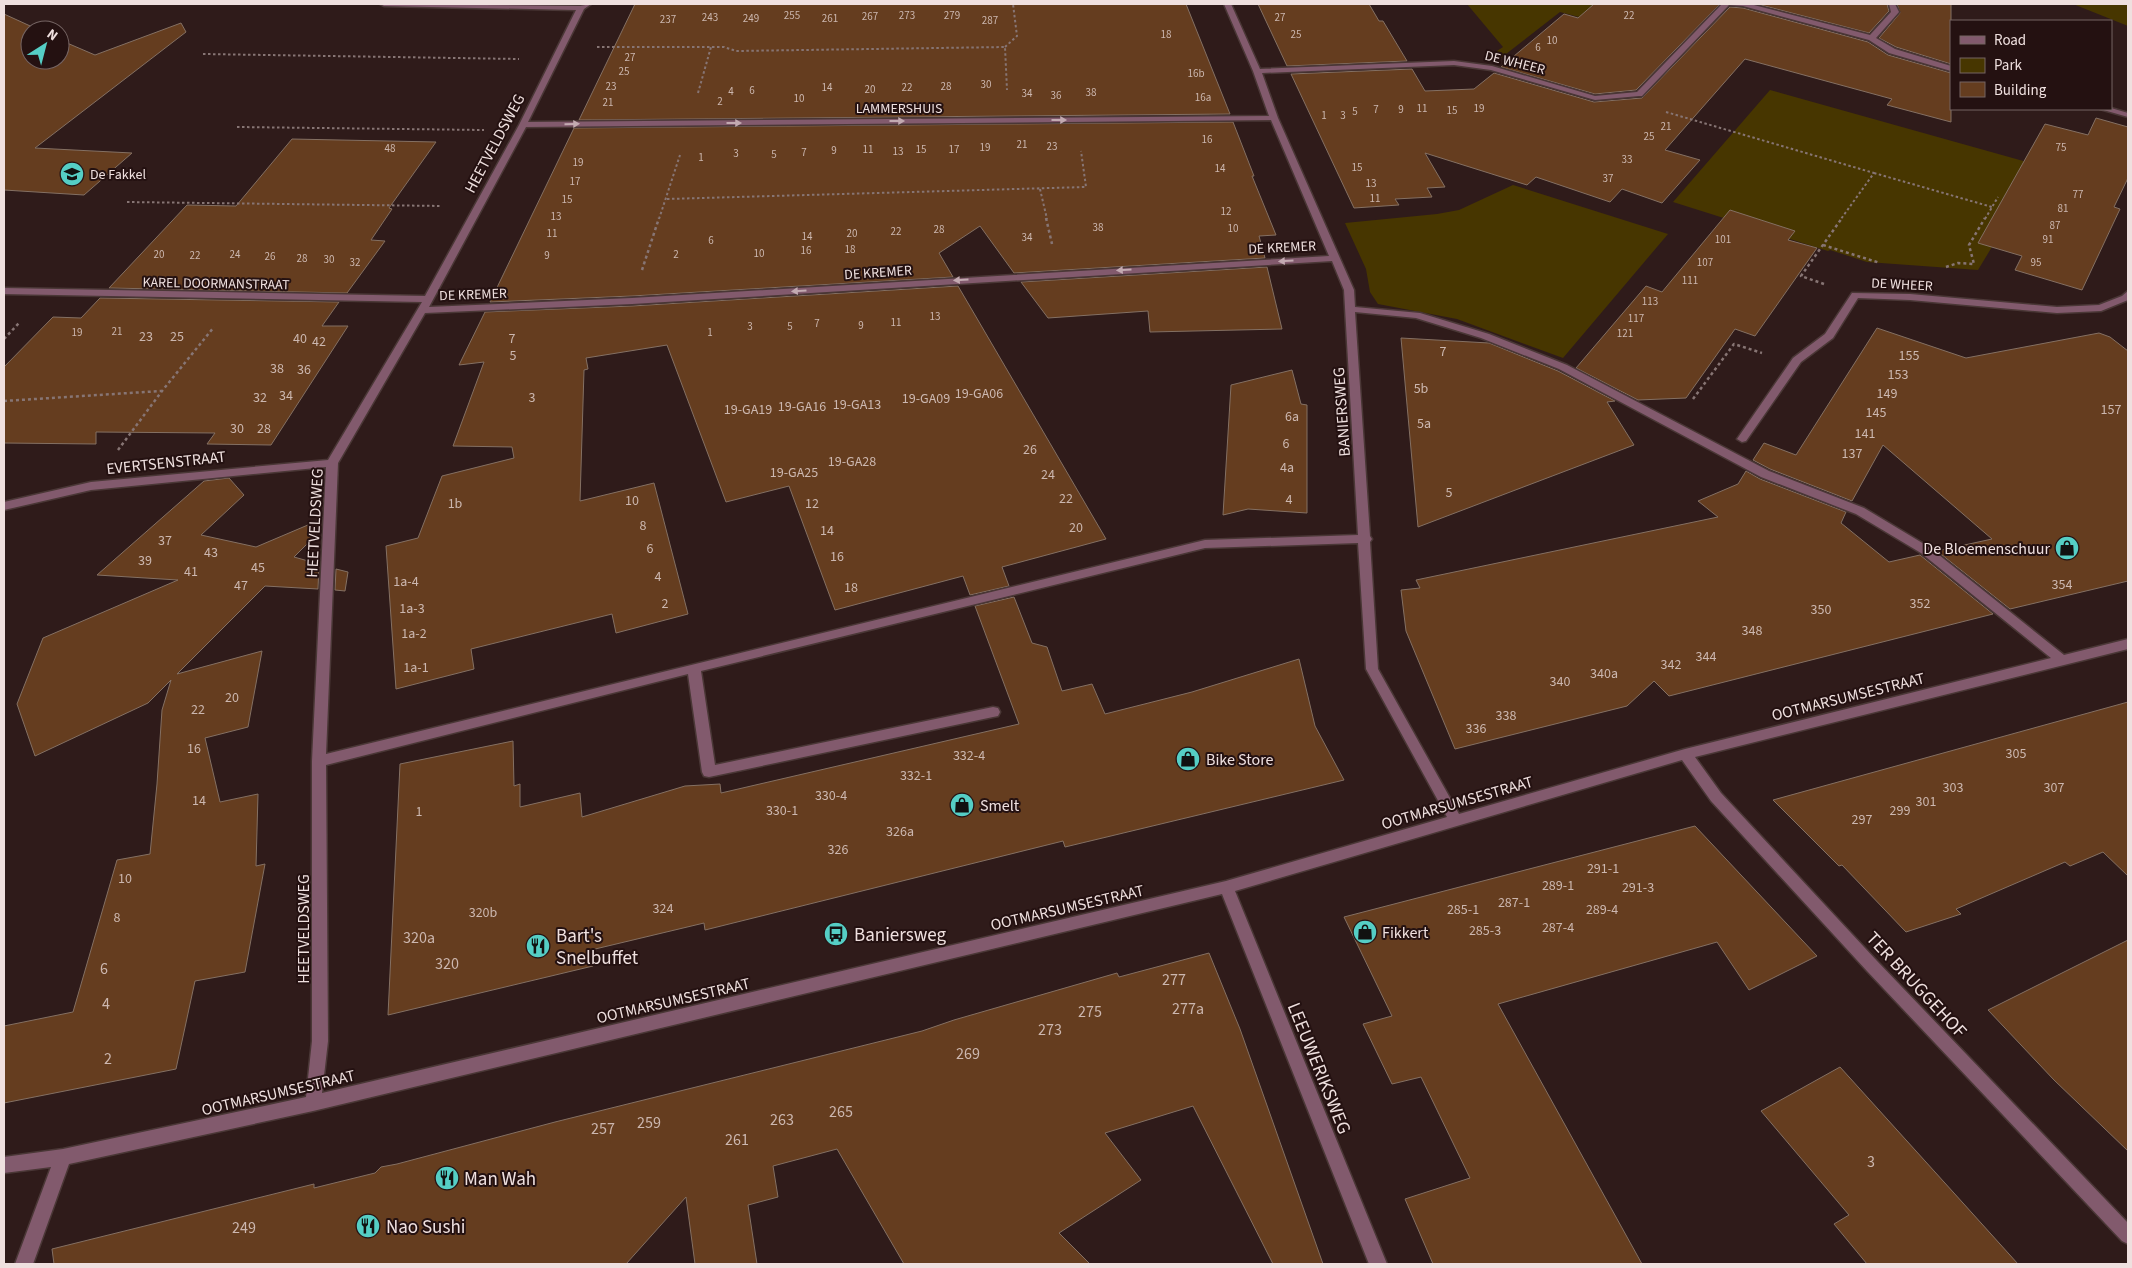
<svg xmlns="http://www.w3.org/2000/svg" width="2132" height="1268" viewBox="0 0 2132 1268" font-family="'Source Sans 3',sans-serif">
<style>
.green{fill:#473600}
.building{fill:#653d1f;stroke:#847063}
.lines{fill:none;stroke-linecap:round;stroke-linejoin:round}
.minor-casing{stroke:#4a3736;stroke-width:3}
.path-far1{stroke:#877574;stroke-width:2;stroke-dasharray:2.5 2.5;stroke-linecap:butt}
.path{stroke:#877574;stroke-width:2.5;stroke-dasharray:3 3;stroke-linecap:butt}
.minor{fill:#825a6d;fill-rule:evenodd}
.oneway{fill:#c3aab1}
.labels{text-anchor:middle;stroke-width:4;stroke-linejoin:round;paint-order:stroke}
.far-number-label{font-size:11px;fill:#ccb7af}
.far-street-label{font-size:14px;fill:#efe0df;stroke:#241111}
.far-poi-label{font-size:14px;fill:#efe0df;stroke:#241111;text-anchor:start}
.number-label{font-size:14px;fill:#ccb7af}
.street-label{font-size:16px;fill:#efe0df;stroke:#241111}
.poi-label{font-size:16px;fill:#efe0df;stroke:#241111;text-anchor:start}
.near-number-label{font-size:16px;fill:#ccb7af}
.near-poi-label{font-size:19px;fill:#efe0df;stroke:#241111;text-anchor:start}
.near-street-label{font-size:19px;fill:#efe0df;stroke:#241111}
</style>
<rect width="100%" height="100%" fill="#2f1b1a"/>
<!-- green -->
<path class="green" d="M1467,4H1595L1579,17L1560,12L1497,61L1488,57L1503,47Z
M2073,4H2125L2128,5V26Z
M1770,90L2041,166L1978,270L1867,262L1830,250L1828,251L1673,202Z
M1513,185L1668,234L1563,358L1457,319L1378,304L1370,292L1366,269L1345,223L1437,214L1459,210Z"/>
<!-- building -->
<path class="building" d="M635,4H1186L1230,114L579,120Z
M1258,4H1369L1379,21H1383L1407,61L1287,66Z
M1594,4H1720L1636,90L1595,94L1501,67L1564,14L1578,18Z
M1757,4H1887L1889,11L1869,33Z
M1897,4H1951V64L1896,47L1879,38L1900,13Z
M1730,7L1743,8L1868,42L1888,55L1951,73V122L1887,105L1892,99L1745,59L1665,150L1700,160L1662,203L1622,189L1610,202L1536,177L1527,185L1425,153L1445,187L1427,188L1432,197L1395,199L1399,205L1354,208L1291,74L1412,69L1425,91L1474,89L1494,73L1594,102L1642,98Z
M4,14L39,30H30V60H60V40L95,55L181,23L186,32L35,148L132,153L84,195L4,190Z
M2096,118L2128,127V178L2114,207L2120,209L2082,290L2015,270L2022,256L1978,243L2045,124L2088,135Z
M1233,122L1254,176H1252L1276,235L1259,236L1265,258L1014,273L980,226L939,253L953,277L632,296L490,302L574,128Z
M292,139L436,142L389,208L392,209L371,240L385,241L347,293L109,288L187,205L236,206Z
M1730,210L1795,231L1788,240L1817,248L1755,336L1735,329L1686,398L1638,400L1576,368L1646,286L1662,292Z
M1267,267L1282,329L1150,332L1148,311L1048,318L1021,282Z
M958,286L1106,539L1002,567L1009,586L970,595L963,576L835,610L789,486L726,502L667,345L586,358L588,369L584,370L580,501L654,483L688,614L616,633L612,614L471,649L474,669L396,689L386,546L418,538L442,476L514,458L512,447L453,446L484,362L459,365L485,312L632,306Z
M100,298L339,302L322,326H348L271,445L207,444L215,433L96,432V444L4,443V367L53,317L81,318Z
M1877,328L1966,358L2099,333L2110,337L2128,351V581L2010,609L1937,551L1992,539L1883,445L1852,501L1770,469L1753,460L1764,443L1796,455Z
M1401,338L1489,343L1558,371L1615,401L1607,402L1634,445L1418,527Z
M1292,370L1301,404L1307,405V513L1248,509L1223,515L1231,385Z
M1746,471L1760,479L1846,512L1841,523L1889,562L1920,555L1993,614L1669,696L1654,681L1627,706L1455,749L1406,631L1401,590L1420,588L1416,580L1718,517L1698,501L1738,484Z
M229,478L244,495L201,535L256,547L322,519L321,530L294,557L319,564L318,589L265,586L177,674L262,651L248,727L205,738L220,802L258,794L256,866L265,864L245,972L195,981L176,1069L4,1103V1026L73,1012L117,860L150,854L157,784L162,710L171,680L148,703L35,756L17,704L43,638L178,580L97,575L204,481Z
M336,569L348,572L345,591L335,590Z
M1014,597L1032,643L1047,647L1062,691L1092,684L1105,714L1192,692L1299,659L1315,726L1344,780L1065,847L1063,841L705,930L704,923L591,950L593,966L388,1015L400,764L513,741L514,786L520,784V807L580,793L582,817L685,786L720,784L721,793L1019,724L975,606Z
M2128,702V876L2103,852L2070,866L2065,862L1956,909L1961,914L1906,932L1842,865L1839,866L1773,800Z
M1695,826L1817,956L1749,990L1717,942L1498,1004L1642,1264H1433L1405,1199L1470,1178L1421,1077L1392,1084L1363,1024L1392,1016L1344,917Z
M2128,940V1151L2054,1080L1988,1010Z
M1209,953L1240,1029L1323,1264H1273L1193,1106L1105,1133L1141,1180L1059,1233L1090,1264H904L837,1149L773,1166L778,1197L748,1205L757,1264H695L686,1197L626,1264H54L52,1249L314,1184V1188L375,1173L381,1167L397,1164L555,1122L922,1031L954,1020L1117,973L1119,977Z
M1840,1067L1963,1203L2018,1264H1867L1834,1224L1849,1215L1761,1111Z"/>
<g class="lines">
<!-- minor casing -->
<g class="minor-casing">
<path id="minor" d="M380,4L580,6L591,4L584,9L528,122L1269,116L1253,71L1224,4H1231L1260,69L1454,61L1492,66L1595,96L1637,92L1722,4H1750L1870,35L1891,12L1889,4H1895L1899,12L1876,38L1895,49L1951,66V71L1889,53L1869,40L1743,6L1729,5L1642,96H1639L1595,100L1491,70L1454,65L1262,73L1278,118L1354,290L1355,307L1420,313L1489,334L1567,365L1769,471L1864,508L1929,547L2064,655L2128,639V649L1695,757L1721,793L1877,961L2128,1223V1244L2122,1241L1867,971L1711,801L1682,760L1235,891L1387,1264H1369L1222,894L313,1111L69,1164L33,1264H15L51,1167L4,1173V1157L63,1149L306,1097L312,1041V761L326,467L91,490L4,510V502L91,482L328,460L422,302L4,294V288L425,296L519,125L576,10L384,6ZM1271,120L1329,256L632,298L429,307L526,127ZM1332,261L1344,290L1358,535L1205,540L326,754L338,463L425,313L632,304ZM1355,312L1416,318L1481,338L1559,369L1761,477L1856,514L1921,553L2051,658L1685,749L1459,814L1378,669L1370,542L1372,539L1370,536ZM1358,543L1366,669L1447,817L1226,881L322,1093L328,1041L326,765L688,674L702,772L704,776L709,777L993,717L998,716L1000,712L998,708L993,707L715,765L701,671L1205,548Z
M2111,108L2128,113V117L2100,109Z
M2128,291V300L2101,311L2057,313L1910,300L1858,298L1833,338L1801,362L1746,441L1742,442L1737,439L1793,358L1825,334L1852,293L1910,294L2057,307L2099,305L2122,296Z"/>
</g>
<!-- path-far1 -->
<path class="path-far1" d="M597,47H724L736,51L1005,47L1007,90
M1005,47L1017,36L1013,4
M203,54L519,59
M698,93L711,47
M1666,112L1874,173L1841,219
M237,127L484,130
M1874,173L1992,207
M1040,189L1047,219
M667,199L1086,187L1081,151
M127,202L442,206
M659,219L680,155
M1985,219L1998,197"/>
<!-- path -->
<path class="path" d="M1046,218L1052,244
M1823,245L1880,263
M1946,267L1958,263L1974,264L1969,245L1985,218
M642,270L659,218
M1824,284L1801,276L1842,218
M4,339L19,323
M1693,399L1734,344L1762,353
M4,401L161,391
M118,450L162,391L214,327"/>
<!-- minor -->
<use href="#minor" class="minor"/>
</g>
<!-- one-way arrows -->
<defs><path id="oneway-solid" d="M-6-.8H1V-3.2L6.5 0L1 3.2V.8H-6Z" transform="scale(1.25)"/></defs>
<g class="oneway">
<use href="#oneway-solid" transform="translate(1059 120)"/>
<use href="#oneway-solid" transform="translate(897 121)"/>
<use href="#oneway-solid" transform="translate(734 123)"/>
<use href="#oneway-solid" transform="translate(572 124) rotate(-1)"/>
<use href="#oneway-solid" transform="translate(1286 261) rotate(177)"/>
<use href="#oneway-solid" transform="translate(1124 270) rotate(177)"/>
<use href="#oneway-solid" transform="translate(961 280) rotate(176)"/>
<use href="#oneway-solid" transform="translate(799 291) rotate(176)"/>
</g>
<!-- icons -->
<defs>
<g id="school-disc" transform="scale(1.25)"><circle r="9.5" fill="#55cec5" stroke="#241111"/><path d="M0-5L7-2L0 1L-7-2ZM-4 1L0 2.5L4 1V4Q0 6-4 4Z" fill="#111"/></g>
<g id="shop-disc" transform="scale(1.25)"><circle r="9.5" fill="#55cec5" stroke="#241111"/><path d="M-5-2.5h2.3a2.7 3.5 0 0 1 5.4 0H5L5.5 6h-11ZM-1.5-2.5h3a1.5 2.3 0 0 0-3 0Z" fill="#111"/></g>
<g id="bus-disc" transform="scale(1.25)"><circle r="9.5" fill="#55cec5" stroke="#241111"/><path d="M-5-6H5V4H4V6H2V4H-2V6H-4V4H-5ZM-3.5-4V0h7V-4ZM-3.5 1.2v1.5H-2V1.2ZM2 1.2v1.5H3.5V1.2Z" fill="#111"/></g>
<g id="restaurant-disc" transform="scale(1.25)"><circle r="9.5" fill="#55cec5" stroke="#241111"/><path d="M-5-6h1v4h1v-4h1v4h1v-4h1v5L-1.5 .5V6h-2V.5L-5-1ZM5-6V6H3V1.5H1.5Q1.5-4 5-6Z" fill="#111"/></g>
</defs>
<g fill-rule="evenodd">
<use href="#school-disc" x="72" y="174"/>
<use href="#shop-disc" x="2067" y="548"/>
<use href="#shop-disc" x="1188" y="759"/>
<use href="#shop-disc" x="962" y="805"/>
<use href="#shop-disc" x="1365" y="932"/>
<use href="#bus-disc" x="836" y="934"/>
<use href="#restaurant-disc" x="538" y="946"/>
<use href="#restaurant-disc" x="447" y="1178"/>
<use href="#restaurant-disc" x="368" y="1226"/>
</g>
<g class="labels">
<!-- far-number labels -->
<g class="far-number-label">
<text x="792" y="19">255</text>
<text x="907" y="19">273</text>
<text x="952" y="19">279</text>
<text x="1629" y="19">22</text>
<text x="870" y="20">267</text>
<text x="710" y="21">243</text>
<text x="1280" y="21">27</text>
<text x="751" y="22">249</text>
<text x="830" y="22">261</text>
<text x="668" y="23">237</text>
<text x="990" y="24">287</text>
<text x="1166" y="38">18</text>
<text x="1296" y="38">25</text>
<text x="1552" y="44">10</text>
<text x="1538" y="51">6</text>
<text x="630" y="61">27</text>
<text x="624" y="75">25</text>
<text x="1196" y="77">16b</text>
<text x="986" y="88">30</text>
<text x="611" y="90">23</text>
<text x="946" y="90">28</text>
<text x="827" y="91">14</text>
<text x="907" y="91">22</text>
<text x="870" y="93">20</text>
<text x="752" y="94">6</text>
<text x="731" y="95">4</text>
<text x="1091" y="96">38</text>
<text x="1027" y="97">34</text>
<text x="1056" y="99">36</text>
<text x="1203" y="101">16a</text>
<text x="799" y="102">10</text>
<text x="720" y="105">2</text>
<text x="608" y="106">21</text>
<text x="1422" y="112">11</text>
<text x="1479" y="112">19</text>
<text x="1376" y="113">7</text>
<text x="1401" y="113">9</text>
<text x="1452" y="114">15</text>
<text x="1355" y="115">5</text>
<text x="1324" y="119">1</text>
<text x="1343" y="119">3</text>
<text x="1666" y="130">21</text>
<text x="1649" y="140">25</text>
<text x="1207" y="143">16</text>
<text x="1022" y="148">21</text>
<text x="1052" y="150">23</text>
<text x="985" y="151">19</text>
<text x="2061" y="151">75</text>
<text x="390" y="152">48</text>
<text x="868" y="153">11</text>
<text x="921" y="153">15</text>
<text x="954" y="153">17</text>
<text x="834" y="154">9</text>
<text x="898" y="155">13</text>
<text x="804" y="156">7</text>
<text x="736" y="157">3</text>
<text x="774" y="158">5</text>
<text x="701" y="161">1</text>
<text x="1627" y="163">33</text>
<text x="578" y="166">19</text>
<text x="1357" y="171">15</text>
<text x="1220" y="172">14</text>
<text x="1608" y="182">37</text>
<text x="575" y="185">17</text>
<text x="1371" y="187">13</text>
<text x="2078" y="198">77</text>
<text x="1375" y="202">11</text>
<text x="567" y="203">15</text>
<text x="2063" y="212">81</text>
<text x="1226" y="215">12</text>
<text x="556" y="220">13</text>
<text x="2055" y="229">87</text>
<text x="1098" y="231">38</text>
<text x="1233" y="232">10</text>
<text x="939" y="233">28</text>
<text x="896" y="235">22</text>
<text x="552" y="237">11</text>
<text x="852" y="237">20</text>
<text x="807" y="240">14</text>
<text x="1027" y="241">34</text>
<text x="1723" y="243">101</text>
<text x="2048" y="243">91</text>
<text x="711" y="244">6</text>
<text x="850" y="253">18</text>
<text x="806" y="254">16</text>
<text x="759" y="257">10</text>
<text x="159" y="258">20</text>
<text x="235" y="258">24</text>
<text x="676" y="258">2</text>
<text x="195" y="259">22</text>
<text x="547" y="259">9</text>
<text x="270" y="260">26</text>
<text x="302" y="262">28</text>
<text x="329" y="263">30</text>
<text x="355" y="266">32</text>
<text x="1705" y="266">107</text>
<text x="2036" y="266">95</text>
<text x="1690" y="284">111</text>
<text x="1650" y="305">113</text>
<text x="935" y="320">13</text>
<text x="1636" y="322">117</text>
<text x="896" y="326">11</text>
<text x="817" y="327">7</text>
<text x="861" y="329">9</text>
<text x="750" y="330">3</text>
<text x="790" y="330">5</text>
<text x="117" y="335">21</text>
<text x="77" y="336">19</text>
<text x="710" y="336">1</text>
<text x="1625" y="337">121</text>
</g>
<!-- far-street labels -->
<g class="far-street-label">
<text transform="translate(1515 62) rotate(14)" y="5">DE WHEER</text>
<text x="899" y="113">LAMMERSHUIS</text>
<text transform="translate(1282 247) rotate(-3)" y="5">DE KREMER</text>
<text transform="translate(878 272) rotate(-4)" y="5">DE KREMER</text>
<text transform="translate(216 283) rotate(1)" y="5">KAREL DOORMANSTRAAT</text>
<text transform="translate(1902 284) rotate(3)" y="5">DE WHEER</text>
<text transform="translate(473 294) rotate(-2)" y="5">DE KREMER</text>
</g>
<!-- far-poi labels -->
<g class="far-poi-label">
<text x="90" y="179">De Fakkel</text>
</g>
<!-- number labels -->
<g class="number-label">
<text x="146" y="341">23</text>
<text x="177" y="341">25</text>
<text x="300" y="343">40</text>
<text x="512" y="343">7</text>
<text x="319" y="346">42</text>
<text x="1443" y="356">7</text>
<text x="513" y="360">5</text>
<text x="1909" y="360">155</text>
<text x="277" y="373">38</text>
<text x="304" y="374">36</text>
<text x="1898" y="379">153</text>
<text x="1421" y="393">5b</text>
<text x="979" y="398">19-GA06</text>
<text x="1887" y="398">149</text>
<text x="286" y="400">34</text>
<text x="260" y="402">32</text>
<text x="532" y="402">3</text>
<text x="926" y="403">19-GA09</text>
<text x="857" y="409">19-GA13</text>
<text x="802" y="411">19-GA16</text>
<text x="748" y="414">19-GA19</text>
<text x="2111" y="414">157</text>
<text x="1876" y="417">145</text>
<text x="1292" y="421">6a</text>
<text x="1424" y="428">5a</text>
<text x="237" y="433">30</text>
<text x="264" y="433">28</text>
<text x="1865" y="438">141</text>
<text x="1286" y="448">6</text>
<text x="1030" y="454">26</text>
<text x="1852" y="458">137</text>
<text x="852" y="466">19-GA28</text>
<text x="1287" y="472">4a</text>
<text x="794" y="477">19-GA25</text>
<text x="1048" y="479">24</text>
<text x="1449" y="497">5</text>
<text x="1066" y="503">22</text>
<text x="1289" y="504">4</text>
<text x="632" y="505">10</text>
<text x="455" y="508">1b</text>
<text x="812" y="508">12</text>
<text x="643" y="530">8</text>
<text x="1076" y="532">20</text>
<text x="827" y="535">14</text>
<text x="165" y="545">37</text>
<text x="650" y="553">6</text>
<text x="211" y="557">43</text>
<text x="837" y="561">16</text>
<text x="145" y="565">39</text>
<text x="258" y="572">45</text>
<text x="191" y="576">41</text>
<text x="658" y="581">4</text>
<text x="406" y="586">1a-4</text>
<text x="2062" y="589">354</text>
<text x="241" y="590">47</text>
<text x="851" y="592">18</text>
<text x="665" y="608">2</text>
<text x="1920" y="608">352</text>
<text x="412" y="613">1a-3</text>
<text x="1821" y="614">350</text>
<text x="1752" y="635">348</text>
<text x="414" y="638">1a-2</text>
<text x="1706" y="661">344</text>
<text x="1671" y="669">342</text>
<text x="416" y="672">1a-1</text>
<text x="1604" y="678">340a</text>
<text x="1560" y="686">340</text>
<text x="232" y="702">20</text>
<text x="198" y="714">22</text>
<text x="1506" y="720">338</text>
<text x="1476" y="733">336</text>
<text x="194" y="753">16</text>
<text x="2016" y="758">305</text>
<text x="969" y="760">332-4</text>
<text x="916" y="780">332-1</text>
<text x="1953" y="792">303</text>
<text x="2054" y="792">307</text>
<text x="831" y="800">330-4</text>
<text x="199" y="805">14</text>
<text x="1926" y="806">301</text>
<text x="782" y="815">330-1</text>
<text x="1900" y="815">299</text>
<text x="419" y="816">1</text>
<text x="1862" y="824">297</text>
<text x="900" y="836">326a</text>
<text x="838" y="854">326</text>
<text x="1603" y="873">291-1</text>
<text x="125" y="883">10</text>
<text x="1558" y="890">289-1</text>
<text x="1638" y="892">291-3</text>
<text x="1514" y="907">287-1</text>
<text x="663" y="913">324</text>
<text x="1463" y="914">285-1</text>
<text x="1602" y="914">289-4</text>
<text x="483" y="917">320b</text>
<text x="117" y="922">8</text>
<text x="1558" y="932">287-4</text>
<text x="1485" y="935">285-3</text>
</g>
<!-- street labels -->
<g class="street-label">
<text transform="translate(494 143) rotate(-62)" y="6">HEETVELDSWEG</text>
<text transform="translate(1341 412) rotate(-94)" y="6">BANIERSWEG</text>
<text transform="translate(166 462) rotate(-6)" y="6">EVERTSENSTRAAT</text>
<text transform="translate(314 523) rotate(-87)" y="6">HEETVELDSWEG</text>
<text transform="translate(1848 696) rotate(-14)" y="6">OOTMARSUMSESTRAAT</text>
<text transform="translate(1457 802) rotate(-16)" y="6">OOTMARSUMSESTRAAT</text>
<text transform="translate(1067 907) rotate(-13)" y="6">OOTMARSUMSESTRAAT</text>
<text transform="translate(303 929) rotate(-90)" y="6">HEETVELDSWEG</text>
<text transform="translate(673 1000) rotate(-13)" y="6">OOTMARSUMSESTRAAT</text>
<text transform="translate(278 1092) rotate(-13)" y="6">OOTMARSUMSESTRAAT</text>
</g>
<!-- poi labels -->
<g class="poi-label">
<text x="2050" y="554" text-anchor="end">De Bloemenschuur</text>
<text x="1206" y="765">Bike Store</text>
<text x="980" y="811">Smelt</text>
<text x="1382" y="938">Fikkert</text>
</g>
<!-- near-number labels -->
<g class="near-number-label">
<text x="419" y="943">320a</text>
<text x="447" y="969">320</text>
<text x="104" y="974">6</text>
<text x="1174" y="985">277</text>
<text x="106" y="1009">4</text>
<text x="1188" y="1014">277a</text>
<text x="1090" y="1017">275</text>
<text x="1050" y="1035">273</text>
<text x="968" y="1059">269</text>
<text x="108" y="1064">2</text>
<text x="841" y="1117">265</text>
<text x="782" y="1125">263</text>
<text x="649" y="1128">259</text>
<text x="603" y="1134">257</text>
<text x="737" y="1145">261</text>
<text x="1871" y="1167">3</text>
<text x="244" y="1233">249</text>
</g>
<!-- near-poi labels -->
<g class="near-poi-label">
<text x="854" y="941">Baniersweg</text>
<text x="556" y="942">Bart's<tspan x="556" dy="22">Snelbuffet</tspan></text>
<text x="464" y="1185">Man Wah</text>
<text x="386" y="1233">Nao Sushi</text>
</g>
<!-- near-street labels -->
<g class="near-street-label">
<text transform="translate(1917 984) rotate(47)" y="7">TER BRUGGEHOF</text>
<text transform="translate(1320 1068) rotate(68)" y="7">LEEUWERIKSWEG</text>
</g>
</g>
<!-- border -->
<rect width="2132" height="1268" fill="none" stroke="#efe0df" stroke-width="10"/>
<!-- legend -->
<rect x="1950" y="20" width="162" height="90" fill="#241111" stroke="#756463"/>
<rect x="1960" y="36" width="25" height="8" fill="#825a6d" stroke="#756463"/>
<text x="1994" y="45" font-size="15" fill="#efe0df">Road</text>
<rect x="1960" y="58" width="25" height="15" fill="#473600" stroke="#756463"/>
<text x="1994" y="70" font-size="15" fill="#efe0df">Park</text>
<rect x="1960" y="82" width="25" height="15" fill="#653d1f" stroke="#756463"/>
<text x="1994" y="95" font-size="15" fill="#efe0df">Building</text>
<!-- north arrow -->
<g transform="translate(45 45) rotate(36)"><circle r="24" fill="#241111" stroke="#756463"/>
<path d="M0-4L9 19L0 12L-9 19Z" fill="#55cec5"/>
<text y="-8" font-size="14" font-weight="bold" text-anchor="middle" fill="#efe0df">N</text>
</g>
</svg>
